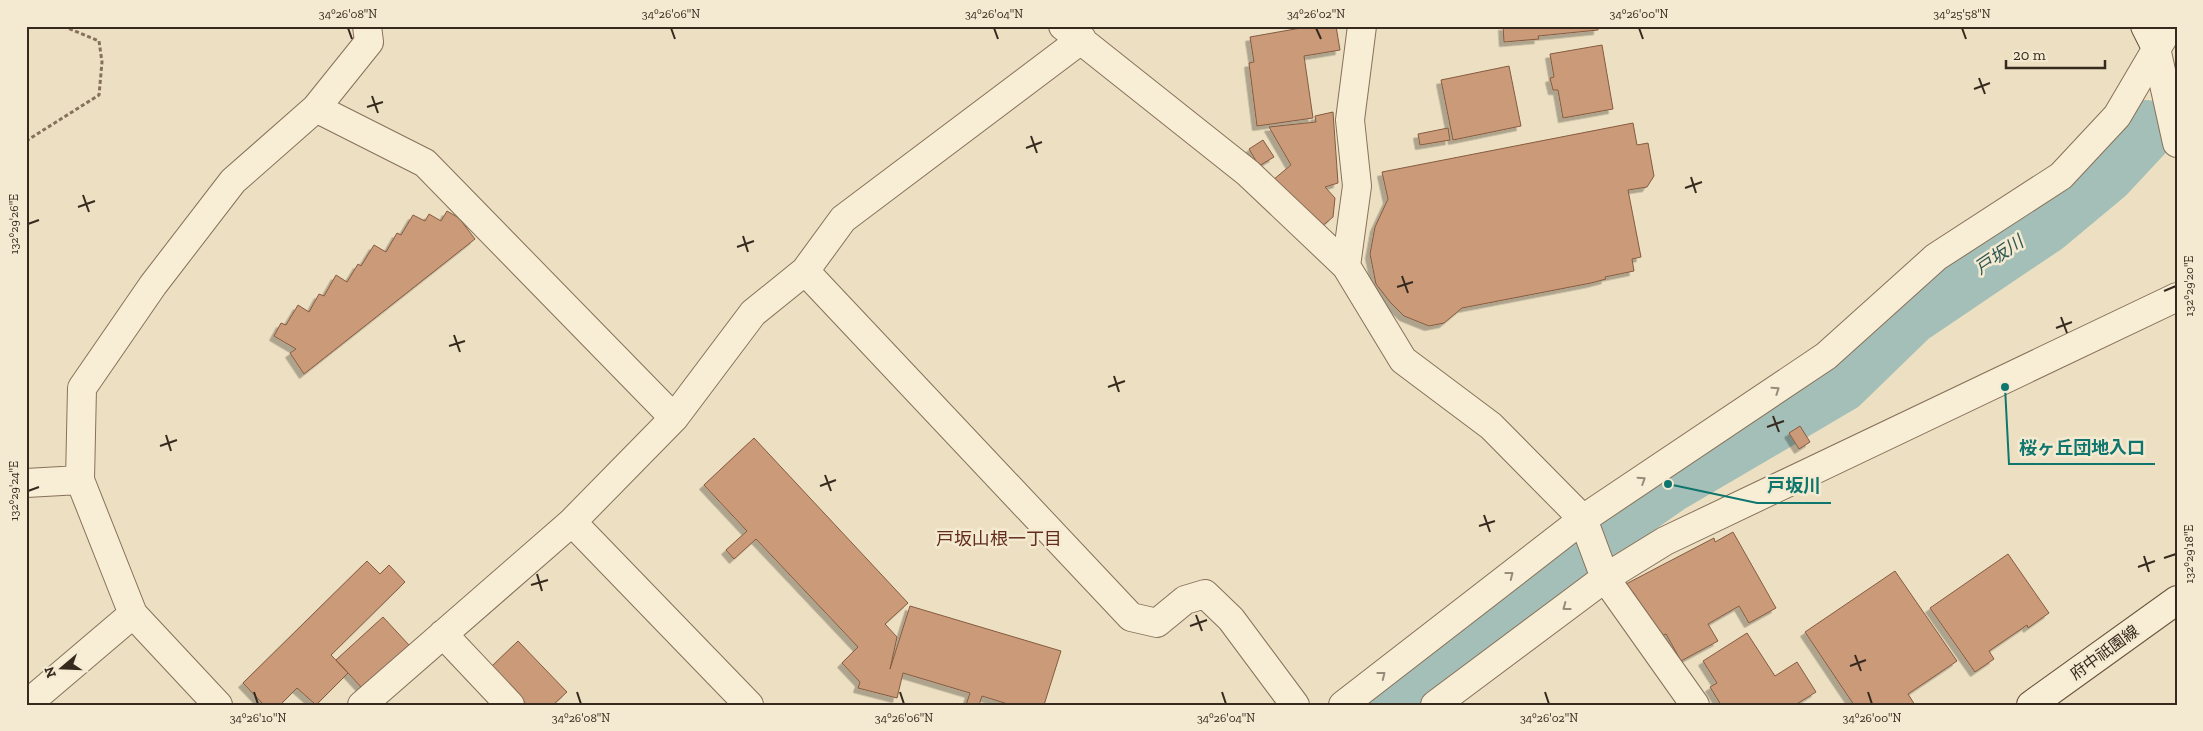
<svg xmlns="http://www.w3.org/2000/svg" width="2203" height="731" viewBox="0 0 2203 731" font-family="'Zilla Slab','Noto Sans JP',serif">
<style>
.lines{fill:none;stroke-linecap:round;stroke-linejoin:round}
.river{stroke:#a4bfb7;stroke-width:60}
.building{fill:#ca9a79;stroke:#855b40;filter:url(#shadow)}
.street-casing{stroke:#86715a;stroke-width:30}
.secondary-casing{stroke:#68523d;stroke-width:30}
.path{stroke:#86715a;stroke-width:3;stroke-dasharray:4 2.5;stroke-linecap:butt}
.street{stroke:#f8edd5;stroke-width:28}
.secondary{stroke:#f8edd5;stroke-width:28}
.oneway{stroke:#978b7a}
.ticks{fill:none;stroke:#36291e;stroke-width:2}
.labels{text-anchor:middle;stroke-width:5;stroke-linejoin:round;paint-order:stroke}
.street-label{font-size:16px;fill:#36291e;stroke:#f4ead1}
.water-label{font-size:18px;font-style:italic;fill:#2d5653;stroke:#f4ead1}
.neighbourhood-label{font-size:18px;fill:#622c1e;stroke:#f4ead1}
.leader{fill:none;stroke:#0f766e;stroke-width:2}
.callout-dot{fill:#0f766e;stroke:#f4ead1;stroke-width:2}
.callout-label{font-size:18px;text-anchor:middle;font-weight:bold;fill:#0f766e;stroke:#f4ead1;stroke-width:5;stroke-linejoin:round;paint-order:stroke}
.neatline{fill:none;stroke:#36291e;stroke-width:2}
.ticks-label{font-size:12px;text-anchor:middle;fill:#36291e}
</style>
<defs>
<filter id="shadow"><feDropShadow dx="-4.5" dy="4.5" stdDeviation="0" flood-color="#0004"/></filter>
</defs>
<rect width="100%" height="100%" fill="#ede0c2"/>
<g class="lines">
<!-- river -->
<path class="river" d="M1384,705L1558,561L1668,484L1840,383L1910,315L2045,224L2105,174L2146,130"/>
</g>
<!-- building -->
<path class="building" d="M1312,26H1336L1340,50L1304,56L1313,118L1257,126L1249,63L1254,62L1250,37Z
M1503,26H1598V30L1538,36L1539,39L1504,42Z
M1602,45L1613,109L1563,118L1558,90H1553L1550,78L1554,77L1550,54Z
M1509,66L1521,126L1453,140L1441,80Z
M1333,112L1338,183L1325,187L1335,198L1333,217L1316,231L1273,180L1291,165L1269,127L1316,122L1315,116Z
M1633,123L1637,145L1648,143L1654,176L1647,187L1628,190L1641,257L1632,259L1634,271L1605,277L1606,279L1591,283L1462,308L1444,323L1429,326L1404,316L1390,302L1376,284L1370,254L1375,227L1388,199L1382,172Z
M1448,128L1450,140L1420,145L1418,134Z
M1263,140L1274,157L1259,166L1249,149Z
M447,211L459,218L475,239L304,374L290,353L296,349L274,336L281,323L286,325L298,305L309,312L319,294L324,296L336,275L347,282L358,264L361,266L374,245L386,252L397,233L401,235L413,215L425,221L429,214L441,221Z
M1800,426L1810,442L1799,449L1789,433Z
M754,438L908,603L885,624L897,637L890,669L910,606L1061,651L1044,705H1011L982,696L979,705H966L970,693L903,673L897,698L858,688L860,682L842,663L858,647L756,539L734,559L726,550L747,531L704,485Z
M1733,532L1776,608L1749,623L1739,606L1708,624L1718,641L1681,661L1666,634L1661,636L1633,592L1629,594L1624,585L1714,538L1715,542Z
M2008,554L2049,613L2028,628L2027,625L1989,651L1994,659L1975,672L1930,608Z
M367,561L380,574L389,565L405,582L331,655L348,673L316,705L297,688L280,705H264L243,683Z
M1895,571L1957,661L1908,694L1915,705H1854L1805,632Z
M383,617L409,645L362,688L336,660Z
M1747,633L1775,676L1797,662L1816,692L1795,705H1721L1710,687L1717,683L1703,661Z
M518,641L567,692L553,705H527L491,667Z"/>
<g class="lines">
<!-- street casing -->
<g class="street-casing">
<path id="street" d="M1063,26L1248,173L1346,266L1403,360L1491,426L1583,519L1605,578L1695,705
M2156,48L2177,143
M316,108L425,163L674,418
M1346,266L1357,186L1350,120L1362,26
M805,271L1131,617L1157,623L1185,600L1205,594L1231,619L1295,705
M26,483L80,480
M572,522L749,705
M443,634L510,705
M26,705L133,614
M218,705L133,614L80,480L82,388L153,285L233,181L316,108L369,42L367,26
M362,705L572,522L674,418L753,313L805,271L843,219L1082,39
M1343,705L1583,519L1826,356L1936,257L2061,176L2117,116L2170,26
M1435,705L1605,578L1665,541L2177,297"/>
</g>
<!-- secondary casing -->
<g class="secondary-casing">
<path id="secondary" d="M2145,26L2156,48
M2031,705L2177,600"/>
</g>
<!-- path -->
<path class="path" d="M26,141L99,95L102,62L99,41L63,26"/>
<!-- street -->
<use href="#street" class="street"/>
<!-- secondary -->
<use href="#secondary" class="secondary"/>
</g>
<!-- one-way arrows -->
<defs><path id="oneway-chevron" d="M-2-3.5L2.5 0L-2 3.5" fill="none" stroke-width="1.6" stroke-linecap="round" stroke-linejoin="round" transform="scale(1.25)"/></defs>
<g class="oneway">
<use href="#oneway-chevron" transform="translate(1776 390) rotate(-34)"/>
<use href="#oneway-chevron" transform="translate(1642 480) rotate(-33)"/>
<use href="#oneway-chevron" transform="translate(1510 575) rotate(-38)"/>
<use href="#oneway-chevron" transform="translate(1566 607) rotate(143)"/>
<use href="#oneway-chevron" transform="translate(1382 675) rotate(-38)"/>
</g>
<!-- ticks -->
<path class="ticks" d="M348,28L352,39M671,28L675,39M994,28L998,39M1316,28L1321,39M1639,28L1643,39M1962,28L1966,39M1979,78L1985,94M1974,89L1990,83M372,96L378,113M367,107L383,102M1031,136L1037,153M1026,148L1042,142M1691,177L1696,193M1685,188L1702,182M83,195L89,212M78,207L95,201M28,224L39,220M743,236L748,252M737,247L754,241M1402,276L1408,293M1397,287L1413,282M2164,291L2176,286M2061,317L2067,333M2056,328L2072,322M454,335L460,352M449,346L465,341M1114,376L1119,392M1108,387L1125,381M1773,416L1779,432M1767,427L1784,421M166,435L171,451M160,446L177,440M825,475L831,491M820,486L836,480M28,491L39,487M1484,515L1490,532M1479,526L1495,521M2144,556L2149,572M2164,558L2176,554M2138,567L2155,561M537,574L542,591M531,585L548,580M1196,615L1202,631M1190,626L1207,620M1855,655L1861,671M1850,666L1866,660M254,692L258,704M577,692L581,704M900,692L904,704M1222,692L1226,704M1545,692L1549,704M1868,692L1872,704"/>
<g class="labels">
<!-- street labels -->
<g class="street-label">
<text transform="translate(2104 652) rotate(-36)" y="6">府中祇園線</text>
</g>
<!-- water labels -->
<g class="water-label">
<text transform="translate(1999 255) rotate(-34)" y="6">戸坂川</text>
</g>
<!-- neighbourhood labels -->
<g class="neighbourhood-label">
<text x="999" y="545">戸坂山根一丁目</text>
</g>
</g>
<!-- callouts -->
<path class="leader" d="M2005 387L2009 464H2155M1668 484L1757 503H1831"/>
<g class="callout-dot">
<circle cx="2005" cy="387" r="5"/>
<circle cx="1668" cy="484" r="5"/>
</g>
<g class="callout-label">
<text x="2082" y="454">桜ヶ丘団地入口</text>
<text x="1794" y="492">戸坂川</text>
</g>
<!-- border -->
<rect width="2203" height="731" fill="none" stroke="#f4ead1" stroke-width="55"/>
<!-- north arrow -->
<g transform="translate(62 668) rotate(251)" stroke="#f4ead1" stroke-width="4" paint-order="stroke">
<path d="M0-4L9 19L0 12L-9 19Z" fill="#36291e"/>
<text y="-8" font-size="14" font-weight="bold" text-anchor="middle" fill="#36291e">N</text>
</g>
<!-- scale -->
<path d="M2006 60v8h99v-8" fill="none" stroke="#36291e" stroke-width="2.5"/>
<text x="2013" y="60" font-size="15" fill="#36291e" stroke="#f4ead1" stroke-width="4" paint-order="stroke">20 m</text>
<rect x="28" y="28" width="2148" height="676" class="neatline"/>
<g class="ticks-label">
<text x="348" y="18">34°26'08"N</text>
<text x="671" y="18">34°26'06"N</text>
<text x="994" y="18">34°26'04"N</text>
<text x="1316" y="18">34°26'02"N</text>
<text x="1639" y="18">34°26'00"N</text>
<text x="1962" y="18">34°25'58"N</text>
<text transform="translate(14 224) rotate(-90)" y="4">132°29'26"E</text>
<text transform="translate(2189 286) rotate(-90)" y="4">132°29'20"E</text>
<text transform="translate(14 491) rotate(-90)" y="4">132°29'24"E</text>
<text transform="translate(2189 554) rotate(-90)" y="4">132°29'18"E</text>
<text x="258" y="722">34°26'10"N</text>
<text x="581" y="722">34°26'08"N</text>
<text x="904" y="722">34°26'06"N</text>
<text x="1226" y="722">34°26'04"N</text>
<text x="1549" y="722">34°26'02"N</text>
<text x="1872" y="722">34°26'00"N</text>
</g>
</svg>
